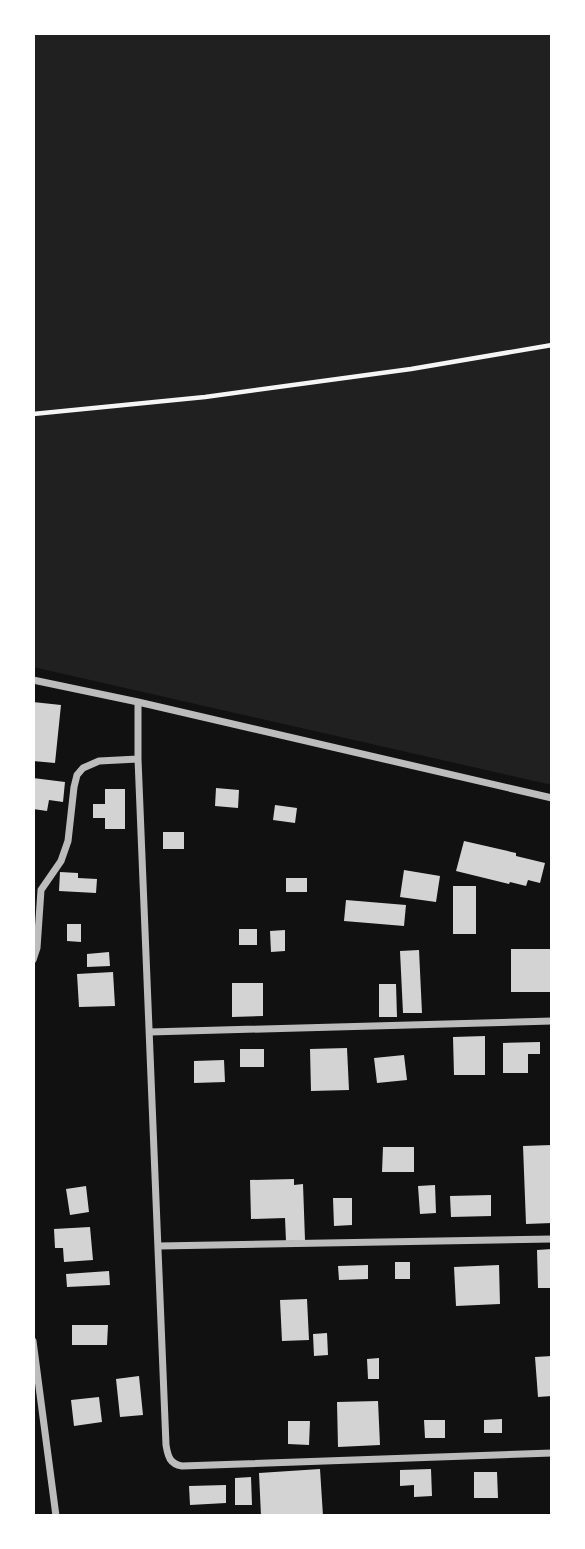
<svg xmlns="http://www.w3.org/2000/svg" width="585" height="1549" viewBox="0 0 585 1549" font-family="'Noto Sans',sans-serif">
<style>
.green{fill:#202020}
.building{fill:#d3d3d3}
.lines{fill:none;stroke-linecap:round;stroke-linejoin:round}
.path{stroke:#f5f5f5;stroke-width:4.5}
.minor{stroke:#bcbcbc;stroke-width:7}
</style>
<rect width="100%" height="100%" fill="#111"/>
<!-- green -->
<path class="green" d="M33,33H552V785L33,667Z"/>
<!-- building -->
<path class="building" d="M33,702L61,705L55,763L33,761Z
M33,778L65,782L63,802L49,800L47,811L33,809Z
M216,788L239,790L238,808L215,806Z
M105,789H125V829H105V818H93V804H105Z
M275,805L297,808L295,823L273,820Z
M163,832H184V849H163Z
M464,841L516,853V856L545,863L540,883L528,880L526,886L510,882L509,884L456,871Z
M404,870L440,876L436,902L400,897Z
M60,872L78,873V878L97,879L96,893L59,891Z
M286,878H307V892H286Z
M453,886H476V934H453Z
M346,900L406,905L404,926L344,921Z
M67,924H81V942L67,941Z
M239,929H257V945H239Z
M285,930V951L271,952L270,931Z
M511,949H552V992H511Z
M419,950L422,1013H403L400,951Z
M109,952L110,966L87,967V954Z
M113,972L115,1006L79,1007L77,974Z
M232,983H263V1016L232,1017Z
M379,984H396L397,1017H379Z
M485,1036V1075H454L453,1037Z
M540,1042V1054H528V1073H503V1043Z
M347,1048L349,1090L311,1091L310,1049Z
M240,1049H264V1067H240Z
M404,1055L407,1080L377,1083L374,1058Z
M224,1060L225,1082L194,1083V1061Z
M552,1145V1223L526,1224L523,1146Z
M383,1147H414V1172H382Z
M294,1179V1185L303,1184L305,1240L286,1241L285,1218L251,1219L250,1180Z
M435,1185L436,1213L420,1214L418,1186Z
M86,1186L89,1212L70,1215L66,1189Z
M491,1195V1216L451,1217L450,1196Z
M333,1198H352V1225L334,1226Z
M90,1227L93,1260L64,1262L63,1248H55L54,1229Z
M552,1249V1288H538L537,1250Z
M395,1262H410V1279H395Z
M368,1265V1279L339,1280L338,1266Z
M499,1265L500,1304L456,1306L454,1267Z
M109,1271L110,1285L67,1287L66,1274Z
M307,1299L309,1340L282,1341L280,1300Z
M72,1325H108L107,1345H72Z
M327,1333L328,1355L314,1356L313,1334Z
M552,1356V1396L538,1397L535,1357Z
M379,1358V1379H368L367,1359Z
M139,1376L143,1415L120,1417L116,1379Z
M99,1397L102,1422L74,1426L71,1400Z
M378,1401L380,1445L338,1447L337,1402Z
M502,1419V1433H484V1420Z
M424,1420H445V1438H425Z
M288,1421H310L309,1445L288,1444Z
M320,1469L323,1516H261L259,1473Z
M431,1469L432,1496L414,1497V1485L400,1486V1470Z
M474,1472H497L498,1498H474Z
M251,1477L252,1505H235V1478Z
M226,1485V1503L190,1505L189,1486Z"/>
<g class="lines">
<!-- path -->
<path class="path" d="M33,414L205,397L411,369L552,345"/>
<!-- minor -->
<path class="minor" d="M33,680L138,702L552,798
M138,702V759L166,1445C168,1457 170,1464 182,1466L552,1453
M33,960L37,948L41,890L61,861L68,841L74,787L77,775L83,768L99,761L138,759
M150,1032L552,1021
M159,1246L552,1239
M33,1341L56,1516"/>
</g>
<!-- border -->
<rect width="585" height="1549" fill="none" stroke="#ffffff" stroke-width="70"/>
</svg>
